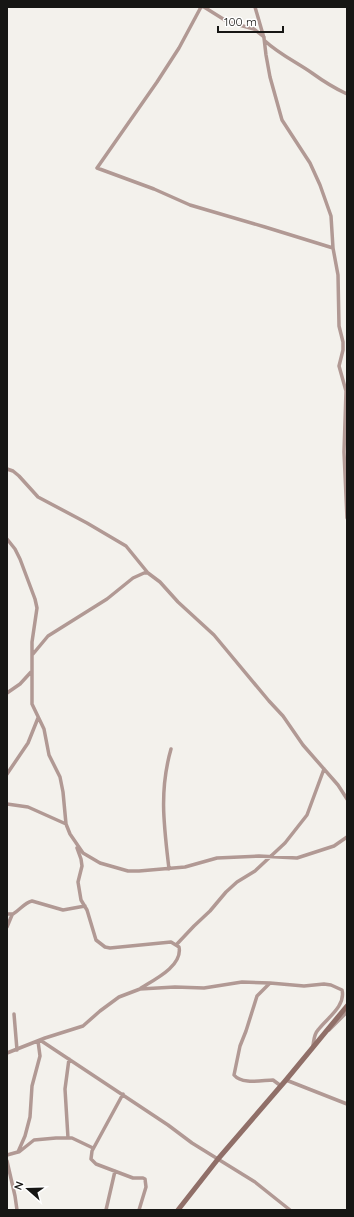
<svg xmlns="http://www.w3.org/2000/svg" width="354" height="1217" viewBox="0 0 354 1217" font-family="Quicksand,sans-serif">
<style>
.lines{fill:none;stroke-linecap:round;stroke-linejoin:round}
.street{stroke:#b19994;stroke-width:3.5}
.secondary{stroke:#906f68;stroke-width:5}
</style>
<rect width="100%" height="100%" fill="#f3f1ec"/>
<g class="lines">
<!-- street -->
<path class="street" d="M201,7L179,48L157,82L97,168L154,189L190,205L265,227L333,248
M204,7L228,22L254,29L264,37
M255,7L264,38L266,55L270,77L282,120L310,163L320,185L331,216L333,248L338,275L339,326L343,342V350L339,366L346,391L344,452L347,518
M265,41C279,54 296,62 312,73C323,81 334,88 347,94
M7,469L13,471L19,476L38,497L87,523L126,546L148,573
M7,539L15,549L20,559L35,599L37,608L32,642V704L44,729L49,755L60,777L63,792L66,824L70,834L83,853L100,863L128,871H139L185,867L217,858L259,856L297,858L334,846L347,837
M33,654L48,636L107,599L133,578L144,573H148L160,582L178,602L214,635L269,701L283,716L303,745L338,785L347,799
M7,693L20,684L31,672
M7,774L28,743L38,718
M7,804L28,807L66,824
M77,848L81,859L82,866L78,882L81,900L87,910L96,940L105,947L110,948L171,942L179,947C183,966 154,980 141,988
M169,869C164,826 159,791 171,749
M7,914H13C20,910 24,903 32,901L63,910L85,906
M7,927L12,915
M177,944L194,926L210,911L226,892L237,882L255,871L285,843L307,815L324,769
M270,983L257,996L246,1031L240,1046L234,1075C242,1085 263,1080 273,1080L281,1086
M14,1014L17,1050
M329,1030L347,1012
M40,1040L168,1125L192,1143L255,1182L290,1210
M7,1053L45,1038L83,1026L100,1011L119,997L140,989L175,987L204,988L242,982L270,983L304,986L324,984L331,985L342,990C346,1006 327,1018 318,1030C314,1034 314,1040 313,1045
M286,1080L347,1104
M123,1094L92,1151L91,1159L96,1164L133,1178H143L145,1179L146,1187L139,1210
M68,1138L65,1089L69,1059
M19,1152L34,1140L56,1138H72L93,1148
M7,1155L18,1152L25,1136L30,1117L32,1086L40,1056L38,1041
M7,1161L15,1196L17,1210
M106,1210L115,1171"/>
<!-- secondary -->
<path class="secondary" d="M178,1210L218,1159L286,1080L347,1006"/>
</g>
<!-- border -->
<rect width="354" height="1217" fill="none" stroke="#161614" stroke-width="16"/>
<!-- north arrow -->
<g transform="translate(28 1189) rotate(290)" stroke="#ffffff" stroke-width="3" paint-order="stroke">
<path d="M0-3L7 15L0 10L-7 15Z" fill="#161614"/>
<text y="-6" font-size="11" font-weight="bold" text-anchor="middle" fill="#161614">N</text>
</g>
<!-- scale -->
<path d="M218 26v6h65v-6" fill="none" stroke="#161614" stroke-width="2"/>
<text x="224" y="26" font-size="12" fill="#161614" stroke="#ffffff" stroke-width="3" paint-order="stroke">100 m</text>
</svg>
